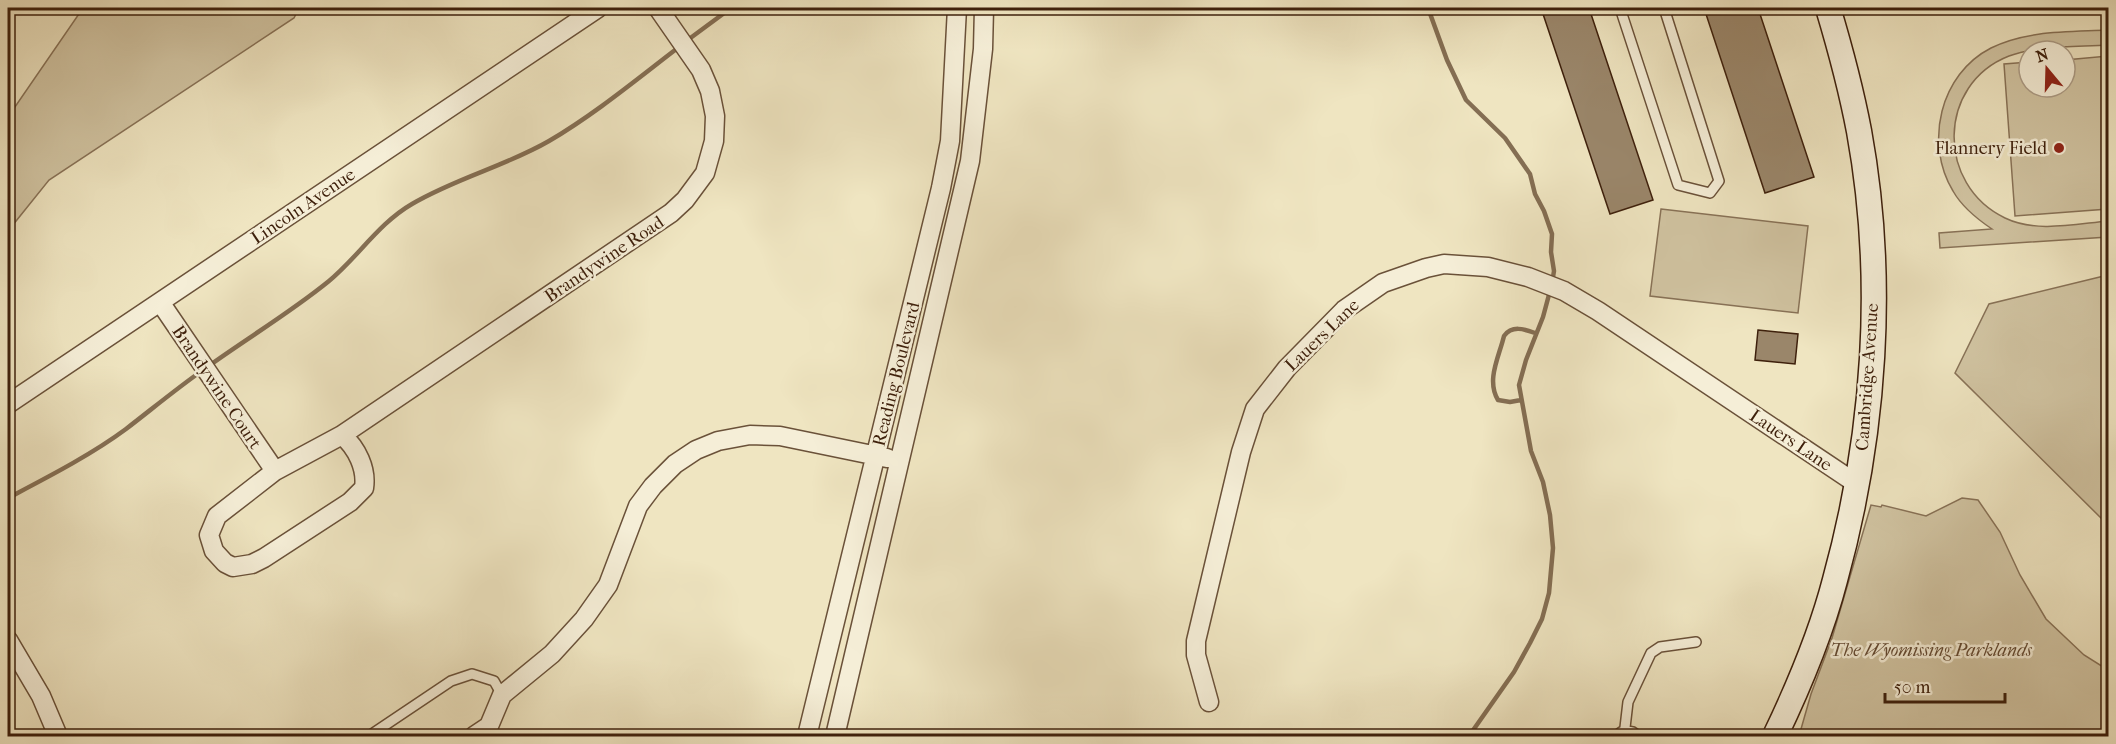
<svg xmlns="http://www.w3.org/2000/svg" width="2116" height="744" viewBox="0 0 2116 744" font-family="'IM FELL French Canon',serif">
<style>
.green{fill:#d1c4a2;stroke:#887257;stroke-width:1.5}
.lines{fill:none;stroke-linecap:round;stroke-linejoin:round}
.stream{stroke:#846e53;stroke-width:4.5}
.building{fill:#9a866a;stroke:#3e200c;stroke-width:1.5}
.lane-casing{stroke:#6a5139;stroke-width:12}
.street-casing{stroke:#6a5139;stroke-width:21}
.secondary-casing{stroke:#3e200c;stroke-width:27}
.lane{stroke:#f5eed7;stroke-width:9}
.street{stroke:#f5eed7;stroke-width:18}
.secondary{stroke:#f5eed7;stroke-width:24}
.poi-dot{fill:#8f2418;stroke:#f5eed7;stroke-width:2}
.labels{text-anchor:middle;stroke-width:5;stroke-linejoin:round;paint-order:stroke}
.poi-label{font-size:18px;fill:#3e200c;stroke:#f5eed7;text-anchor:end}
.street-label{font-size:18px;fill:#3e200c;stroke:#f5eed7}
.park-label{font-size:18px;font-style:italic;fill:#634932;stroke:#f5eed7}
</style>
<rect width="100%" height="100%" fill="#efe5c1"/>
<filter id="stains"><feTurbulence type="fractalNoise" baseFrequency=".00333" numOctaves="4"/><feColorMatrix values="0 0 0 0 .2 0 0 0 0 .09 0 0 0 0 .02 0 0 0 .5 -.17"/></filter>
<radialGradient id="worn" r=".72"><stop offset=".6" stop-color="#630" stop-opacity="0"/><stop offset="1" stop-color="#630" stop-opacity=".3"/></radialGradient>
<!-- green -->
<path class="green" d="M83,8H299L294,18L49,180L8,231V117Z
M2108,30V45C2078,47 2038,45 2009,56C1937,84 1936,185 2005,218C2036,233 2075,224 2108,221V237L1940,248L1939,233L1992,229C1977,219 1962,207 1953,191C1924,143 1940,74 1991,48C2027,30 2070,32 2108,30Z
M2108,56V209L2015,216L2004,64L2029,62V87H2065V60Z
M1661,209L1808,226L1798,313L1650,296Z
M2108,275V525L1955,373L1989,304Z
M1962,498L1978,500L2000,532L2020,575L2046,619L2084,655L2108,670V736H1799L1811,694L1832,638L1871,505L1881,507L1882,505L1926,516Z"/>
<g class="lines">
<!-- stream -->
<path class="stream" d="M1428,8L1447,60L1466,100L1505,138L1530,174L1535,194L1544,211L1552,234L1551,252L1554,271L1552,283
M685,42L731,8
M210,365C249,337 291,312 329,281C358,257 379,223 412,204C456,178 506,166 549,141C595,114 637,79 679,47
M1521,400L1510,402L1498,400C1486,380 1499,357 1504,336C1512,325 1524,329 1535,333
M8,498C46,478 91,455 126,429C152,409 176,389 203,370
M1469,736L1514,672L1530,643L1542,619L1549,593L1553,548L1550,515L1543,482L1531,451L1519,385L1526,360L1543,317L1550,291"/>
</g>
<!-- building -->
<path class="building" d="M1541,8H1589L1653,200L1610,214Z
M1704,8H1758L1814,177L1765,193Z
M1758,330L1798,334L1795,364L1755,360Z"/>
<g class="lines">
<!-- lane casing -->
<g class="lane-casing">
<path id="lane" d="M1620,8L1678,185L1710,193L1719,181L1664,8
M369,736L451,681L472,674L494,681L502,695
M1624,736L1628,702L1651,653L1660,647L1696,642"/>
</g>
<!-- street casing -->
<g class="street-casing">
<path id="street" d="M160,302L275,471L342,435L671,213L685,200L705,173L714,141L715,116L710,91L701,70L658,8
M8,404L598,8
M275,471L217,516L209,535L214,551L225,563L233,567L252,564L264,558L350,502L364,488C367,469 357,448 342,435
M8,640L41,696L58,736
M1209,702L1196,655V641L1241,452L1255,409L1287,368L1344,310L1383,283L1426,268L1444,264L1488,267L1528,277L1564,291L1598,311L1857,484
M474,736L489,726L502,695L552,654L584,619L608,585L638,506L653,486L675,464L696,450L718,441L750,435L780,436L887,458
M807,736L941,188L950,141L957,8
M835,736L970,161L983,49L984,8
M1623,736H1631"/>
</g>
<!-- secondary casing -->
<g class="secondary-casing">
<path id="secondary" d="M1775,736C1799,686 1821,634 1835,580C1875,435 1886,279 1859,131C1851,89 1840,48 1828,8"/>
</g>
<!-- lane -->
<use href="#lane" class="lane"/>
<!-- street -->
<use href="#street" class="street"/>
<!-- secondary -->
<use href="#secondary" class="secondary"/>
</g>
<!-- markers -->
<circle class="poi-dot" cx="2059" cy="148" r="6"/>
<g class="labels">
<!-- poi labels -->
<g class="poi-label">
<text x="2047" y="154">Flannery Field</text>
</g>
<!-- street labels -->
<g class="street-label">
<text transform="translate(303 206) rotate(-34)" y="6">Lincoln Avenue</text>
<text transform="translate(604 259) rotate(-34)" y="6">Brandywine Road</text>
<text transform="translate(1322 335) rotate(-44)" y="6">Lauers Lane</text>
<text transform="translate(896 374) rotate(-76)" y="6">Reading Boulevard</text>
<text transform="translate(1867 377) rotate(-86)" y="6">Cambridge Avenue</text>
<text transform="translate(217 387) rotate(56)" y="6">Brandywine Court</text>
<text transform="translate(1791 440) rotate(34)" y="6">Lauers Lane</text>
</g>
<!-- park labels -->
<g class="park-label">
<text x="1931" y="656">The Wyomissing Parklands</text>
</g>
</g>
<!-- margin -->
<rect width="2116" height="744" fill="none" stroke="#efe5c1" stroke-width="30"/>
<rect x="9" y="9" width="2098" height="726" fill="none" stroke="#3e200c" stroke-width="3"/>
<rect x="15" y="15" width="2086" height="714" fill="none" stroke="#3e200c" stroke-width="1.5"/>
<!-- north arrow -->
<g transform="translate(2047 69) rotate(341)"><circle r="28" fill="#f5eed7" stroke="#ac9c86" stroke-width="1.5"/>
<path d="M0-4.5L10 22L0 15L-10 22Z" fill="#8f2418"/>
<text y="-9" font-size="16" font-weight="bold" text-anchor="middle" fill="#3e200c">N</text>
</g>
<!-- scale -->
<path d="M1885 693v9h120v-9" fill="none" stroke="#3e200c" stroke-width="3"/>
<text x="1894" y="693" font-size="18" fill="#3e200c" stroke="#f5eed7" stroke-width="4.5" paint-order="stroke">50 m</text>
<rect width="100%" height="100%" filter="url(#stains)"/>
<rect width="100%" height="100%" fill="url(#worn)"/>
</svg>
